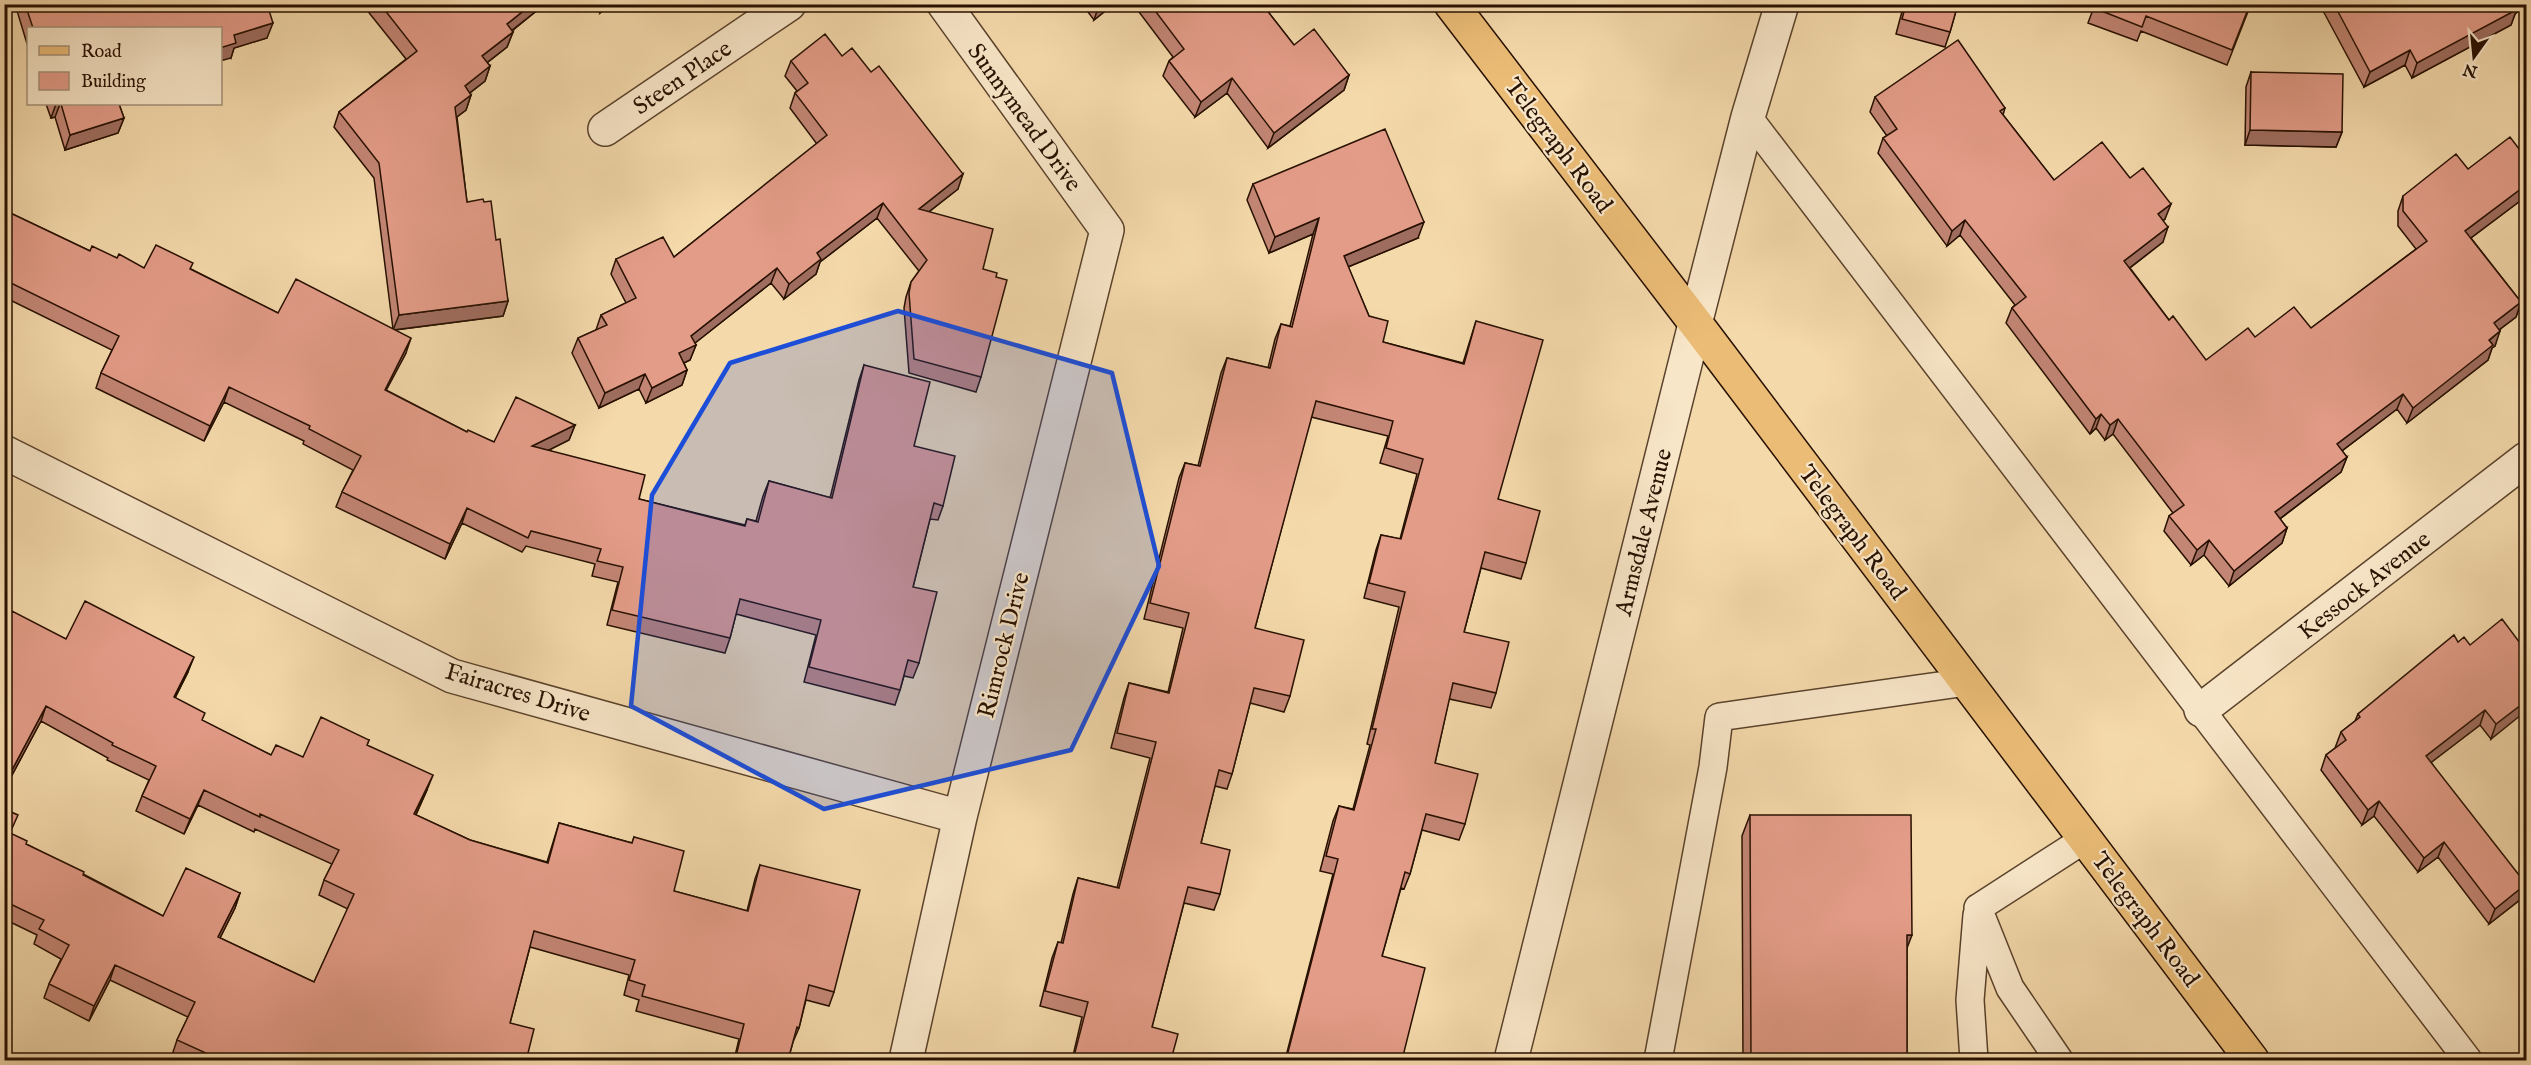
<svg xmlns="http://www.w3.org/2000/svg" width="2531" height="1065" viewBox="0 0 2531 1065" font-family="'IM FELL English',serif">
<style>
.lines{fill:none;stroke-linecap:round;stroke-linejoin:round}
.lane-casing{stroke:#5a422b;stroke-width:30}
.street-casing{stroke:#5a422b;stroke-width:36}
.primary-casing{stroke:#271000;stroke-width:36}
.lane{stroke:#f8e6c8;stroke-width:27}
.street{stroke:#f8e6c8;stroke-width:33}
.primary{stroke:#eabc76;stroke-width:33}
.wall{fill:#c38675;stroke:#271000;stroke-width:1.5}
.shaded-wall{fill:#9f6d5f;stroke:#271000;stroke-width:1.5}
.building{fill:#e39c88;stroke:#271000;stroke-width:1.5}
.marked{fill:#1d4ed8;fill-opacity:0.2;stroke:#1d4ed8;stroke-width:4.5;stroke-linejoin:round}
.labels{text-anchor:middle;stroke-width:4.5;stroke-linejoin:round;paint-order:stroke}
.street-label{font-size:24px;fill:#271000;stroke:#f8e6c8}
</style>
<rect width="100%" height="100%" fill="#f4d9ab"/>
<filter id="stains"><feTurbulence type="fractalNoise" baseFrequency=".00333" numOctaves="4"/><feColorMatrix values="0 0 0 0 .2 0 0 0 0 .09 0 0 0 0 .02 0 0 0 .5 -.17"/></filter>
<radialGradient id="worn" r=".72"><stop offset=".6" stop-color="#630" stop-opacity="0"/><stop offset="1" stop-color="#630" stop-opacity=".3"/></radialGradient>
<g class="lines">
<!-- lane casing -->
<g class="lane-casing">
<path id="lane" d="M1748,117L2468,1060
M1978,908L2010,988L2059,1060
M1978,908L2085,839
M1658,1060L1713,767L1719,717L1967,682
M1974,1060L1970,1000L1977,915"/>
</g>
<!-- street casing -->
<g class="street-casing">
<path id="street" d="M605,129L789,4
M4,452L452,676L960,817
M2201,710L2526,459
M906,1060L960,817L1107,230L944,4
M1511,1060L1695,324L1748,117L1782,4"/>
</g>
<!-- primary casing -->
<g class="primary-casing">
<path id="primary" d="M1451,4L1703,333L2252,1060"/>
</g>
<!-- lane -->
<use href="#lane" class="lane"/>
<!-- street -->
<use href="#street" class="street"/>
<!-- primary -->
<use href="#primary" class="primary"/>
</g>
<!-- wall -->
<path class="wall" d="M15,4H267V38L234,48L231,58L220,28H28V47Z
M362,4H545L512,31L513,32L507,47L487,63L490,66L485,81L470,93L471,95L466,110L457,117L467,202L496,240L508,301L503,316L395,330L406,353L386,390L467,432L494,442L575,425L569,440L549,450L639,499L745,525L747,519L756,521L763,496L769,481L830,498L859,380L864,365L914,446L943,506L938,520L930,519L913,587L919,663L913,678L904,676L900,690L895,705L804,682L816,635L736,614L730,638L725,653L607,625L618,582L592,576L595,564L526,546L522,552L462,523L445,559L336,507L342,492L353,470L303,444L304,441L224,402L204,441L96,388L101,373L112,350L6,298L4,301V210L90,251L117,258L144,268L191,269L278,313L393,329L374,178L334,127L339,112L406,59Z
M594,4H611L600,13Z
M1082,4H1114L1094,20Z
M1133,4H1262L1294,45L1349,75L1344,90L1268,148L1227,93L1195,117L1163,76L1169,61L1173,57Z
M1904,4H1958L1950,32L1945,47L1896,34Z
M2095,4H2251L2227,65L2141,31L2137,41L2088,23Z
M2322,4H2526L2515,14L2511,25L2412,78L2405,65L2364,87L2321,7Z
M842,56L958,189L929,212L983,269L981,377L976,392L909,373L904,308L906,297L911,282L919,271L877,218L820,262L816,274L784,299L771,283L695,343L696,345L690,360L684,363L687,370L682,385L646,403L639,389L599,408L572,353L578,338L596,330L601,315L626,303L611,274L616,259L674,257L817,144L790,108L795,93L797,91L785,76L791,61Z
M2251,72L2342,132L2336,147L2245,145L2246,87Z
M1875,97L2005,108L2003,115L2054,180L2130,178L2165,219L2163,221V242L2130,268L2169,320L2206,360L2255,337L2311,328L2416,249L2398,226V211L2403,196L2468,169L2526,158V211L2521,206L2524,198L2471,238L2521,302L2516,317L2499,330L2495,346L2492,348L2488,360L2407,423L2397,409L2342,451L2347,457L2341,472L2280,519L2287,528L2282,543L2229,586L2204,555L2191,565L2164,531L2169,516L2173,513L2113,434L2105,440L2096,428L2090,434L2006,323L2012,308L2015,305L1960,235L1947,246L1878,153L1883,138L1887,136L1870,112Z
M46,104H119L124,118L118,133L65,150L55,117L51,118Z
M1253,184L1418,238L1348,267L1369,316L1383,342L1463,363L1476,321L1498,499L1526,563L1521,579L1481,568L1464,632L1496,693L1491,708L1449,699L1435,763L1465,824L1459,840L1422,830L1410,874L1404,889L1401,888L1382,956L1402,1060H1285L1333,874L1320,871L1333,821L1339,806L1353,809L1370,745L1367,744L1399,607L1364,598L1376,550L1381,535L1400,539L1417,474L1380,463L1388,436L1311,417L1255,628L1290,696L1284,712L1250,703L1232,774L1227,789L1215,786L1201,843L1220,894L1214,910L1184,903L1152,1027L1171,1060H1072L1082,1017L1040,1006L1052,958L1058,942L1061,943L1073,894L1078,878L1117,888L1150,758L1111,748L1124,698L1129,683L1168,692L1183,628L1144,619L1179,478L1185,463L1198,466L1221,373L1227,358L1268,368L1275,339L1281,324L1290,326L1313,234L1269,253L1247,200Z
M4,614L66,639L188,672L175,698L202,721L271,755L303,757L369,740L367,745L427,790L416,815L470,840L547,862L559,823L632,843L634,837L674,891L747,911L755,879L760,865L834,992L829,1006L806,1000L799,1028L793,1042L788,1060H734L739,1039L636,1011L639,1000L624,995L629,975L530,947L510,1023L527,1057L530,1060H184L172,1055L177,1040L188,1017L110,980L89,1021L44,998L49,984L61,959L34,944L37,935L4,919V809L11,834L26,844L163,916L240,893L235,908L220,938L314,982L348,909L319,895L324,880L332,864L255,829L254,832L198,805L184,834L136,811L142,796L149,780L107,760L108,758L41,721L4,790Z
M2458,642L2470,645L2526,651L2491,739L2480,725L2431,762L2521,899L2489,924L2438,857L2418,872L2374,816L2362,825L2321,770L2326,755L2335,748L2341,732L2355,721L2358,714Z
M1750,815L1907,948V1060H1743L1742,836Z
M2526,974V986L2523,982Z"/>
<!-- shaded-wall -->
<path class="shaded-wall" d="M532,4H545L501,39L507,24Z
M603,4H611L600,13Z
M1114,4L1094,20L1099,5Z
M2514,4H2526L2515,14L2511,25L2412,78L2417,63Z
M273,23L267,38L234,48L231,58L220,61V48L234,35Z
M513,32L507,47L476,71L482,56Z
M2410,50L2405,65L2364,87L2370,72Z
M490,66L485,81L459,101L465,86Z
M1349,75L1344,90L1268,148L1274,133Z
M1232,78L1227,93L1195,117L1201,102Z
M471,95L466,110L450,122L455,107Z
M56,104H60L55,117L51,118Z
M124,118L118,133L65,150L70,135Z
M2250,130L2342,132L2336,147L2245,145Z
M963,174L958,189L913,224L919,209Z
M2526,185V191L2524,198L2460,246L2465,231Z
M883,203L877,218L820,262L816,274L784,299L789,284L817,253Z
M2171,204L2165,219L2152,229L2158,214Z
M1319,218L1313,234L1269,253L1275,237Z
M1965,220L1960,235L1947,246L1952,231Z
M1424,222L1418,238L1338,271L1344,256Z
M2168,227L2163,242L2119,276L2124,261Z
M777,268L771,283L690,347L696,345L690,360L673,368L679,353L691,336Z
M508,301L503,316L393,330L399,315Z
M2521,302L2516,317L2488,338L2494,323Z
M2500,331L2495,346L2492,348L2488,360L2407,423L2413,408Z
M411,338L406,353L379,404L385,390Z
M687,370L682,385L646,403L652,388Z
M645,374L639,389L599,408L605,393Z
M229,387L224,402L204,441L210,426Z
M2403,394L2397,409L2331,459L2337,444Z
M2101,414L2096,428L2090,434L2096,419Z
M2118,419L2113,434L2105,440L2110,425Z
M575,425L569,440L527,461L532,446Z
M2347,457L2341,472L2269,527L2275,512Z
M467,508L462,523L445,559L450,544Z
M2287,528L2282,543L2229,586L2234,571Z
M2209,540L2204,555L2191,565L2197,550Z
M194,657L188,672L168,712L174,697Z
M2526,701V711L2491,739L2496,724Z
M46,706L41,721L4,790V785Z
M2485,710L2480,725L2420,771L2426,756Z
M433,775L427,790L409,829L414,814Z
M204,790L198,805L184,834L190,819Z
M2379,801L2374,816L2362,825L2368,810Z
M2444,842L2438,857L2418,872L2424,858Z
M2526,884L2521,899L2489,924L2495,909Z
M240,893L235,908L213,952L218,937Z
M1907,935H1912L1904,956Z
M115,965L110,980L89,1021L94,1006Z"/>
<!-- building -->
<path class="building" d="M25,4H267L273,23L234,35L236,43L220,48V28H33Z
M380,4H532L507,24L513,32L482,56L490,66L465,86L471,95L455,107L467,202L483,199L484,202L491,201L496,240L500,239L508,301L399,315L379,163L339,112L417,51Z
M1150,4H1262L1294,45L1314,29L1349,75L1274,133L1232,78L1201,102L1169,61L1184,49Z
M1906,4H1958L1950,32L1902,19Z
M2095,4H2250L2232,50L2146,16L2142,27L2094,8Z
M2334,4H2514L2512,6L2516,10L2417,63L2410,50L2370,72Z
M825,34L842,56L852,48L871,72L879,66L963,174L919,209L993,229L983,269L997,273L996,277L1007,280L981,377L914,359L909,293L911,282L927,260L883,203L817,253L821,259L789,284L777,268L691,336L696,345L679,353L687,370L652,388L645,374L605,393L578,338L607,325L601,315L636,298L616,259L663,237L674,257L827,135L795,93L808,83L791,61Z
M1958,40L2005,108L2000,111L2054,180L2102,142L2130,178L2143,168L2171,204L2158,214L2168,227L2124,261L2169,320L2173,316L2206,360L2248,328L2255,337L2294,307L2311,328L2427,241L2403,211V196L2456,154L2468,169L2510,137L2526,158V185L2465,231L2521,302L2494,323L2500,331L2489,340L2493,345L2413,408L2403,394L2337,444L2347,457L2275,512L2287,528L2234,571L2209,540L2197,550L2169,516L2184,505L2118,419L2110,425L2101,414L2096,419L2012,308L2026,297L1965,220L1952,231L1883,138L1897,129L1875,97Z
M2251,72L2343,74L2342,132L2250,130Z
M61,104H119L124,118L70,135Z
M1385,129L1424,222L1344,256L1369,316L1388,321L1383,342L1464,364L1476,321L1543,340L1498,499L1540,511L1526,563L1485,552L1464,632L1509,642L1496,693L1453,683L1435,763L1478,774L1465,824L1426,814L1410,874L1405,872L1382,956L1425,968L1402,1060H1286L1338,859L1326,856L1339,806L1354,810L1376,729H1372L1405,592L1369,583L1381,535L1401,539L1423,459L1386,448L1393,421L1316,401L1255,628L1304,640L1290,696L1254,688L1232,774L1219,770L1201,843L1230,850L1220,894L1188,887L1152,1027L1178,1034L1171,1060H1073L1088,1002L1045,991L1058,942L1063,943L1078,878L1119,888L1156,742L1117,733L1129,683L1169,693L1189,613L1150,603L1185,463L1200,466L1227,358L1270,368L1281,324L1292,327L1319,218L1275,237L1253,184Z
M4,210L90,251L92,246L117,258L119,254L144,268L156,245L193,263L190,269L278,313L296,279L411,338L385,390L467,432L468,430L494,442L516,397L575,425L532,446L645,475L639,499L745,526L747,519L758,522L769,481L832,498L864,365L930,382L914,446L955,456L943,506L934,503L913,587L937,592L919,663L908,660L900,690L809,667L821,620L740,599L730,638L612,610L623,567L597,561L601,549L531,531L528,538L467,508L450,544L342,492L361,456L309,429L310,426L229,387L210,426L101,373L119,336L11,283L9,287L4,285Z
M85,601L194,657L174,697L205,713L202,720L271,755L276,745L303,757L321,717L369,740L367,745L433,775L414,814L470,840L548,863L559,823L632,843L634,837L684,851L674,891L748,911L760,865L860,890L834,992L809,985L799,1028L797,1027L788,1060H735L744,1024L642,996L645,985L629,980L635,960L534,931L510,1023L534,1029L527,1057H531L530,1060H221L177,1040L195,1002L115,965L94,1006L49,984L69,945L39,929L44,920L4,901V809L18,815L10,833L27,841L26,844L84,872L83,875L163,916L186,868L240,893L218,937L314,982L354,894L324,880L339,850L260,814V817L204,790L190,819L142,796L156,766L112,745L113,743L46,706L4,785V614L10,616L12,611L66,639Z
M2502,619L2526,651V701L2496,724L2485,710L2426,756L2526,884L2495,909L2444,842L2424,858L2379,801L2368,810L2326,755L2346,740L2341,732L2360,717L2358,714L2454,635L2458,642L2464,637L2470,645Z
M1750,815H1911L1912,935H1907V1060H1751Z"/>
<!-- marked area -->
<path class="marked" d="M898,311L1112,373L1159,566L1071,750L824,809L631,706L652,495L730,363Z"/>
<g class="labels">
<!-- street labels -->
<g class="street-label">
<text transform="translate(682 77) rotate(-34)" y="8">Steen Place</text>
<text transform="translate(1025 117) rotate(54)" y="8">Sunnymead Drive</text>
<text transform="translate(1559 145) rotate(53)" y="8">Telegraph Road</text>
<text transform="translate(1643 532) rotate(-76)" y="8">Armsdale Avenue</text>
<text transform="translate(1853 532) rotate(53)" y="8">Telegraph Road</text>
<text transform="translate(2364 585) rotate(-38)" y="8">Kessock Avenue</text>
<text transform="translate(1003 645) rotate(-76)" y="8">Rimrock Drive</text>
<text transform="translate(518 692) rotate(17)" y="8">Fairacres Drive</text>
<text transform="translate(2146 919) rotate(53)" y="8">Telegraph Road</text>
</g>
</g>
<!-- margin -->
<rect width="2531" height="1065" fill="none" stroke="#f4d9ab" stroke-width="24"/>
<rect x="6" y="6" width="2519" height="1053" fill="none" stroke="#271000" stroke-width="3"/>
<rect x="12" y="12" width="2507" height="1041" fill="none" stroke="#271000" stroke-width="1.5"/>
<!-- legend -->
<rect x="27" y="27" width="195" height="78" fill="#f8e6c8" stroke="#a49078" stroke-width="1.5"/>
<rect x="39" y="46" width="30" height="9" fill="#eabc76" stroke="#a49078" stroke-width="1.5"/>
<text x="81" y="57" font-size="18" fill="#271000">Road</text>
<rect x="39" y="72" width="30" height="18" fill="#e39c88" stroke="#a49078" stroke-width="1.5"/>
<text x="81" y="87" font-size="18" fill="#271000">Building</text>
<!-- north arrow -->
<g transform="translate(2474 57) rotate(195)" stroke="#f8e6c8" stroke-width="4.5" paint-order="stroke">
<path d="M0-4.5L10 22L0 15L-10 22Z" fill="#271000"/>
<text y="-9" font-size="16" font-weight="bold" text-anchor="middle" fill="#271000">N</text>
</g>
<rect width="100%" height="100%" filter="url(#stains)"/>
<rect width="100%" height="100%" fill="url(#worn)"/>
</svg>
